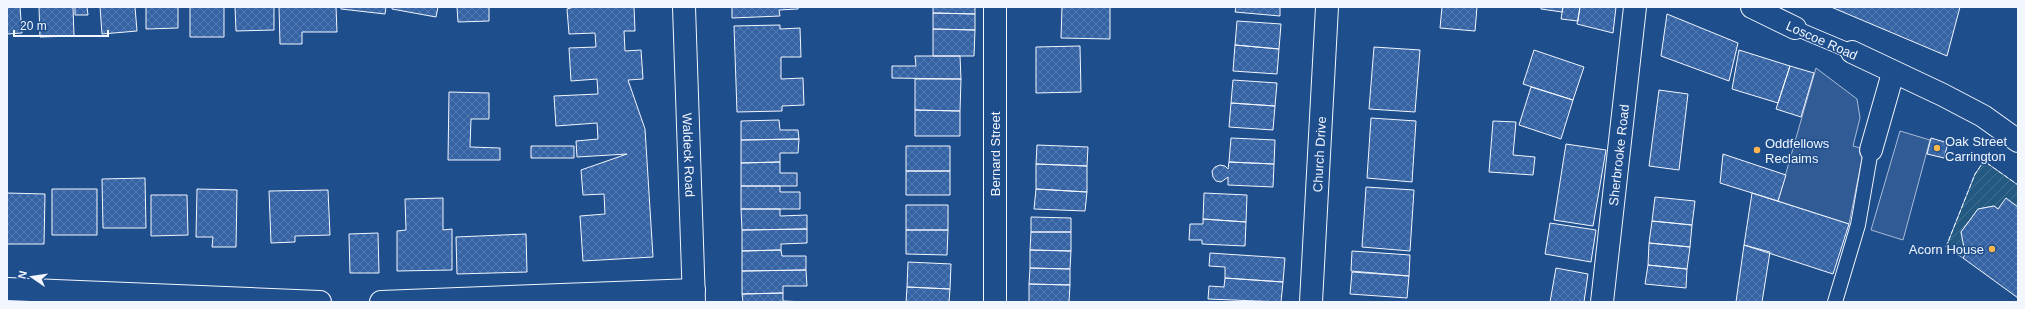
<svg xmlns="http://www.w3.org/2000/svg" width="2025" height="309" viewBox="0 0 2025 309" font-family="Arial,sans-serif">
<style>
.garden{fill:url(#garden-furrows);stroke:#a8bbd7}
.parking{fill:#305b95;stroke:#a8bbd7}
.building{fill:url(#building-cross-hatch);stroke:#f2f6ff}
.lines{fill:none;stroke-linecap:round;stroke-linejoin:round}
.lane-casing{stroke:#f2f6ff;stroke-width:16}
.street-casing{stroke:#f2f6ff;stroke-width:24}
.lane{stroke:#1f4e8c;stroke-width:14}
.street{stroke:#1f4e8c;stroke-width:22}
.fence{stroke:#f2f6ff;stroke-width:1;stroke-dasharray:5 2;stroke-linecap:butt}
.poi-dot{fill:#ffb74d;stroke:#1f4e8c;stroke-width:1.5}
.labels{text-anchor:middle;stroke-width:3;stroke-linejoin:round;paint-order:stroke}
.street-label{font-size:13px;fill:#f2f6ff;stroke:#1f4e8c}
.poi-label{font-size:13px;fill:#f2f6ff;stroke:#1f4e8c;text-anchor:start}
</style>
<defs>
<pattern id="garden-furrows" width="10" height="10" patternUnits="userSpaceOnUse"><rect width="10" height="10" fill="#245a82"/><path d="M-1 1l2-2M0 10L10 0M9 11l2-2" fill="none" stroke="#447295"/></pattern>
<pattern id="building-cross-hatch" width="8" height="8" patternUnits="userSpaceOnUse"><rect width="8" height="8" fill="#3563a3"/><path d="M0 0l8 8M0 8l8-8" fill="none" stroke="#537ab1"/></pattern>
</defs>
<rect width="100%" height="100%" fill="#1f4e8c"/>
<!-- garden -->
<path class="garden" d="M1984,161L2018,185V207L2006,199L1998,209L1994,206L1978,209L1961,232L1968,251L1963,258L1946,247L1975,174Z"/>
<!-- parking -->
<path class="parking" d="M1816,68L1857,99L1860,118L1853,146L1864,149L1849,224L1778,201Z
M1900,131L1930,140L1903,240L1871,230Z"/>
<!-- building -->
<path class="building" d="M7,7H20L22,33L7,34Z
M39,7H73L74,36L40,37Z
M75,7H87L88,15H75Z
M100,7H135L137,31L102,34Z
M146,7H178V28L146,29Z
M190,7H224V37H190Z
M235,7H274V30L236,31Z
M279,7H336L337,32H302V44H280Z
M341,7H386L385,14L341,9Z
M392,7H438L436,17L392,9Z
M457,7H489V21L458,22Z
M574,7H634L635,31H624L625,51L641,50L643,79L628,80L645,129L653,257L583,261L580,216L605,214L604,194L583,195L581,170L627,154L577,157L576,141L598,139L597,123L556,126L554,96L598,94L597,79L571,81L569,48L596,47L595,33L569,34L567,9Z
M732,7H798V9L779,10L780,16L732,18Z
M933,7H975V14L933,13Z
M1062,7H1110V39L1061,38Z
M1236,7H1280V16L1235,12Z
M1442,7H1477L1475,31L1440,28Z
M1541,7H1563L1562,12L1541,9Z
M1563,7H1580L1578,21L1561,19Z
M1580,7H1616L1613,33L1577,24Z
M1831,7H1960L1947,56Z
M933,13L975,14V30L933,29Z
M1667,14L1738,43L1729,81L1661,56Z
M1237,21L1281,24L1279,49L1235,45Z
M780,25V29L800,28L801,57H781V79L803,78L804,105L782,106V111L737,112L734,26Z
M933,29L975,30L974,56H933Z
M1235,45L1279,49L1277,74L1233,71Z
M1080,46L1081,92L1036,93V47Z
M1374,47L1420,50L1415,112L1369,109Z
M1534,50L1584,67L1573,100L1523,84Z
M1739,50L1790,66L1778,103L1732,89Z
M915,56H960L961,79L892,78V66H916Z
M1790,66L1814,73L1801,117L1776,109Z
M915,79H961L960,111L915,110Z
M1233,80L1277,83L1275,106L1231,103Z
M1531,87L1573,100L1561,139L1519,125Z
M1659,90L1688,94L1679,170L1649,166Z
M449,92L489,93V119H471L470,147L500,148V160H448Z
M1231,103L1275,106L1273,130L1229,127Z
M915,110L960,111V136H915Z
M1371,118L1416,121L1412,182L1367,178Z
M779,120L780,130H798L799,139L741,140V121Z
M1493,121L1516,122L1513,155L1535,157L1533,175L1489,172Z
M1231,138L1275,140L1274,164L1229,162Z
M1931,138L1948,143L1944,158L1927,154Z
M799,139L798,153H780V162L741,163V140Z
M1566,144L1606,150L1593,226L1554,220Z
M1037,145L1088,147L1087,166L1036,164Z
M531,146H574V158H531Z
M906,146H950V171H906Z
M1723,154L1786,175L1778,201L1720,183Z
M780,162V173H797V186H741V163Z
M1229,162L1274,164L1273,187L1228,185V177L1221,182L1216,181L1213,177L1212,171L1215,167L1220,165L1225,166L1228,169Z
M1036,164L1087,166V192L1036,189Z
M906,171H950V195H906Z
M145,178L146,228H103L102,179Z
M741,186H780V192H800V209H741Z
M1366,187L1414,190L1410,251L1362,247Z
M52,189H97V235H52Z
M197,189L237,190L236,247H212L213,237H196Z
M1036,189L1087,192L1085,211L1034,209Z
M328,190L330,235L295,236V242L271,243L269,191Z
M7,193L45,194L44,244H7Z
M1204,193L1247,195L1246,222L1203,219Z
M1752,193L1849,224L1833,274L1744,245Z
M151,195H187L188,235L151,236Z
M1655,197L1695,201L1692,225L1652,221Z
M443,198V230L452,229V270L397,271V231L406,230L405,199Z
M2006,198L2018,207V298L1963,258L1968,251L1964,248L1961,232L1978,209L1994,206L1998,209Z
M906,205H948V230H906Z
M741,209H780V216L807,215V229L742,230Z
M1031,217L1071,218V232H1031Z
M1203,219L1246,222L1245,246L1202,244V240H1189L1190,224H1203Z
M1652,221L1692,225L1690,247L1649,243Z
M1550,223L1596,230L1591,262L1545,254Z
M807,229V243L781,244V250L742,251V230Z
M906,230H948L947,255L906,254Z
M1031,232H1071V251L1030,250Z
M378,233L379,273H350L349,234Z
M526,234L527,272L457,274L456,237Z
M1649,243L1690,247L1687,269L1648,265Z
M1744,245L1770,252L1762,302H1736Z
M781,250L782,256H806V270L742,271V251Z
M1030,250L1071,251L1070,269L1030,268Z
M1352,251L1410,255L1409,276L1351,271Z
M1210,253L1285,258L1283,282L1225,278V267L1209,266Z
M908,262L951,264L950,289L907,287Z
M1648,265L1687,269L1686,288L1645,284Z
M1030,268L1070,269V285L1029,284Z
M1556,268L1588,274L1584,302H1550Z
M806,270L807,286H783V293L742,294V271Z
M1352,272L1409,276L1407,298L1350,294Z
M1225,278L1283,282L1281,302L1208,299L1209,286L1224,287Z
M1029,284L1070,285L1069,302H1029Z
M907,287L950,289L949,302H906Z
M783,293V301L807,302H743L742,294Z"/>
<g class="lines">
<!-- lane casing -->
<g class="lane-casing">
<path id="lane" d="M1795,28L1852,52
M1835,302L1858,225L1871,150"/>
</g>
<!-- street casing -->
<g class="street-casing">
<g id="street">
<path id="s1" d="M684,7L694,302"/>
<path d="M995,7V302"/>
<path d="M1752,7L1795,28"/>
<path d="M1852,52L1943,95L1983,116L2018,141"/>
<path d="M1871,150L1893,73"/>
<path d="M7,289L320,302"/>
<path d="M381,302L694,290"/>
<path id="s2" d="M1311,302L1327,7"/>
<path id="s3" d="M1602,302L1635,7"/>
</g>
</g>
<!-- lane -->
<use href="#lane" class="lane"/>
<!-- street -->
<use href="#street" class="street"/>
<!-- fence -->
<path class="fence" d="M1946,247L1975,174L1984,161L2018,185"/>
</g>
<!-- markers -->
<g class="poi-dot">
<circle cx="1937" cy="148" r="4"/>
<circle cx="1757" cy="150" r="4"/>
<circle cx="1992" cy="249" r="4"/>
</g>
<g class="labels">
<!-- street labels -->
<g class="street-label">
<text transform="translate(1822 40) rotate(24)" y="5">Loscoe Road</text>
<text dy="5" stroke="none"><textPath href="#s1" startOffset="148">Waldeck Road</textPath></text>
<text transform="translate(995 154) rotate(-90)" y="5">Bernard Street</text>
<text dy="5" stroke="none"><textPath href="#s2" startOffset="148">Church Drive</textPath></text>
<text dy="5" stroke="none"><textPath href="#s3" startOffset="148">Sherbrooke Road</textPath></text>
</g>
<!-- poi labels -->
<g class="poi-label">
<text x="1945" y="146">Oak Street<tspan x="1945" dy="15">Carrington</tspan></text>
<text x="1765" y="148">Oddfellows<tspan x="1765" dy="15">Reclaims</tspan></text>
<text x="1984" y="254" text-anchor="end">Acorn House</text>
</g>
</g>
<!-- border -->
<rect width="2025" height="309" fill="none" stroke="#f2f6ff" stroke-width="16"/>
<!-- north arrow -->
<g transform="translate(32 277) rotate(283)" stroke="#1f4e8c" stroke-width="3" paint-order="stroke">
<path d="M0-3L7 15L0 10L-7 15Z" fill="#f2f6ff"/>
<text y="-6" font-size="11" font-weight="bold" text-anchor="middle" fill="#f2f6ff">N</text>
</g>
<!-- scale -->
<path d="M14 30v6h94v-6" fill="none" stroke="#f2f6ff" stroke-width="2"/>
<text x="20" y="30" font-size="12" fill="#f2f6ff" stroke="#1f4e8c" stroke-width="3" paint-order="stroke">20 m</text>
</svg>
